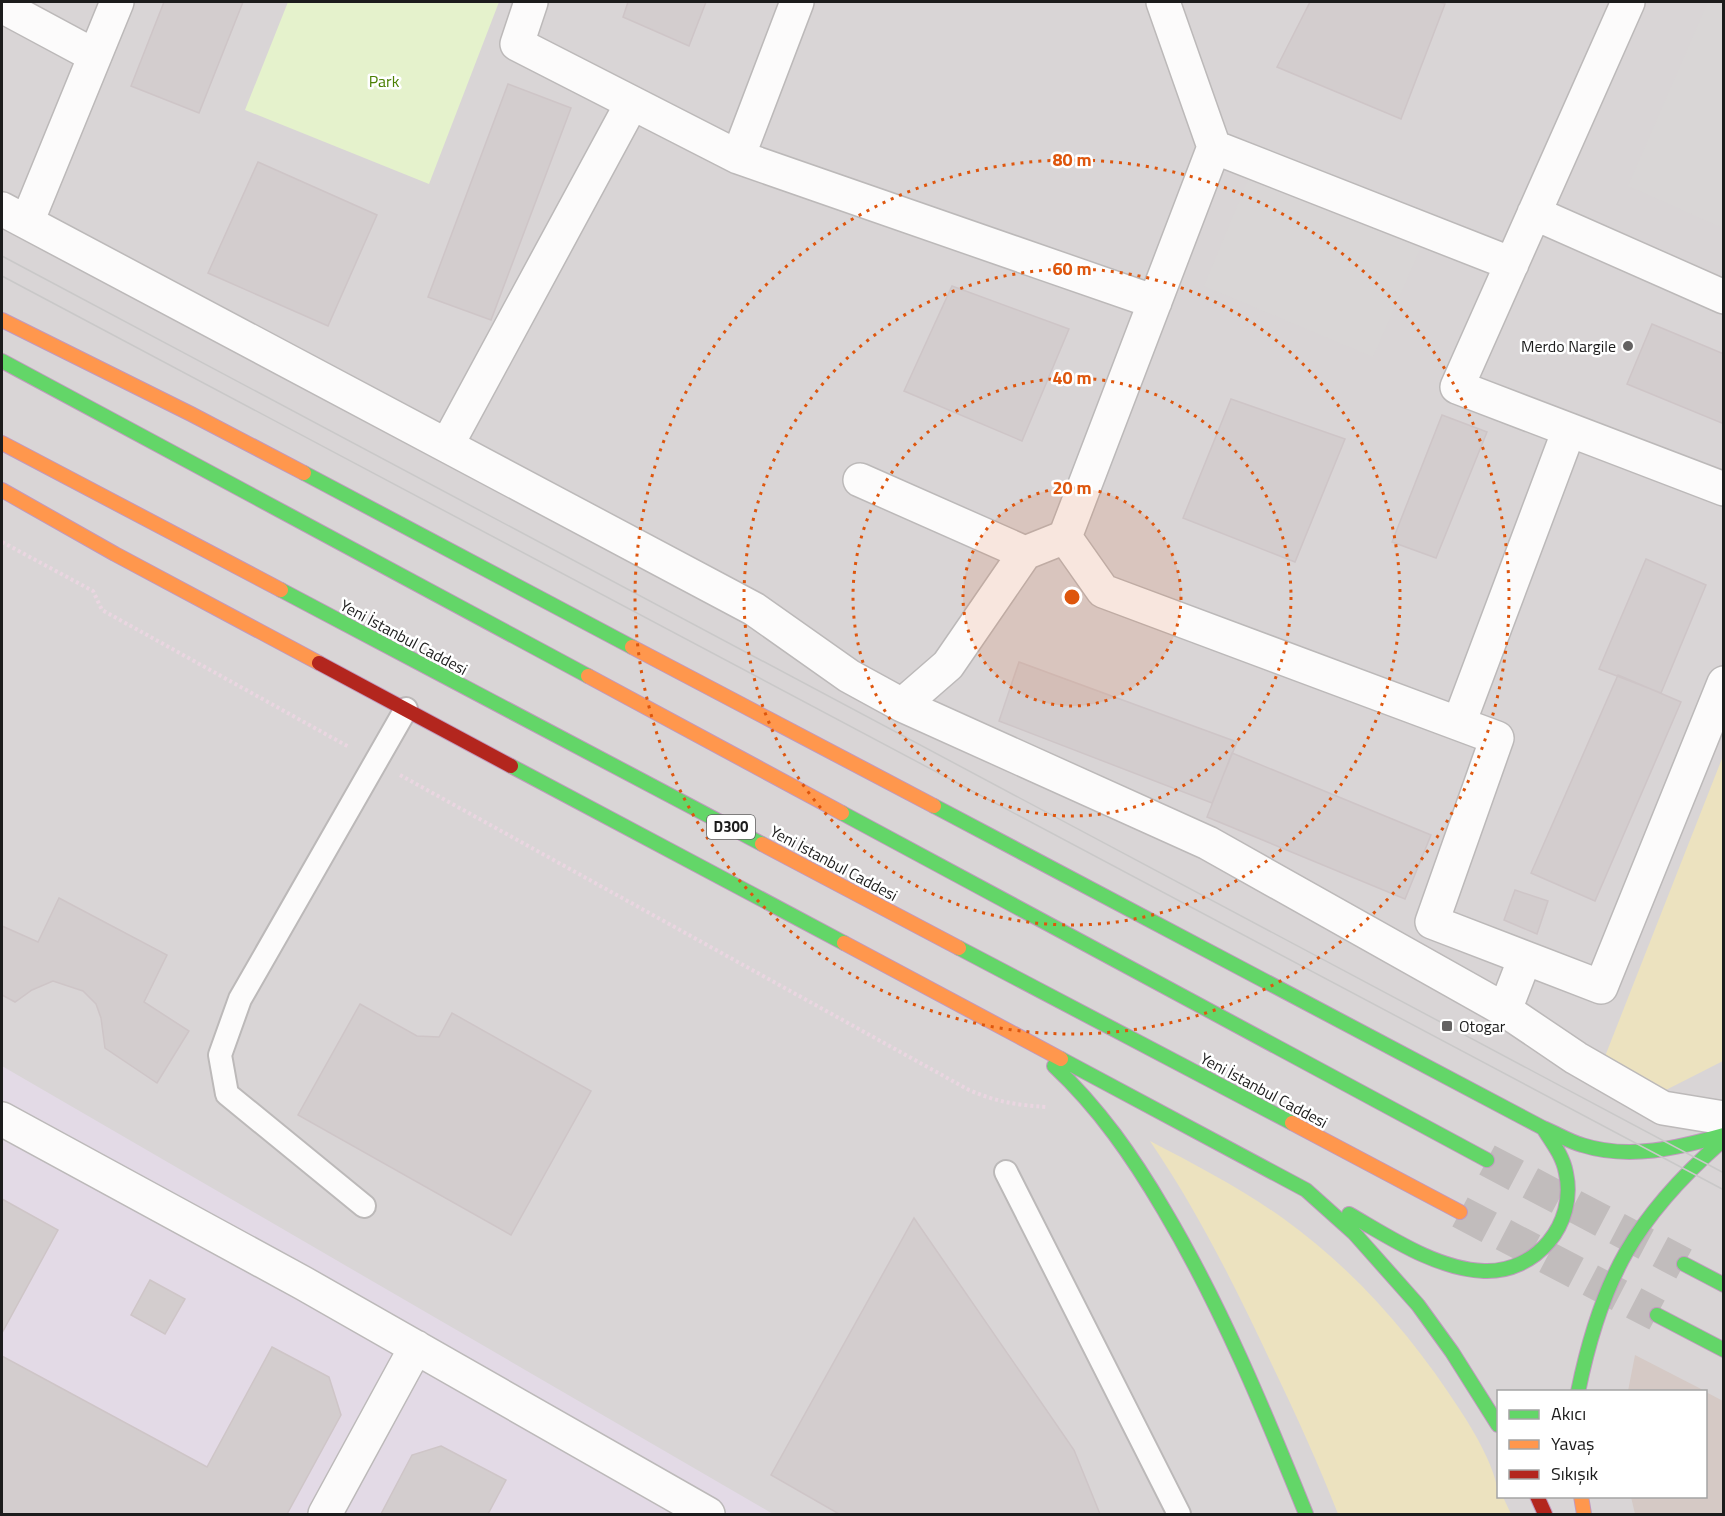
<svg xmlns="http://www.w3.org/2000/svg" width="1725" height="1516" viewBox="0 0 1725 1516" font-family="'Titillium Web',sans-serif">
<style>
.residential{fill:#d9d5d6;fill-rule:evenodd}
.industrial{fill:#e3dae6}
.construction{fill:#d5c9c5}
.grass{fill:#ece2bf}
.park{fill:#e5f2cc}
.parking{fill:#d9d6d6}
.building{fill:#d3cdce;stroke:#cec5c7;stroke-width:1.5}
.lines{fill:none;stroke-linecap:round;stroke-linejoin:round}
.highway-tunnel{stroke:#c1bcbc;stroke-width:33;stroke-dasharray:33 16;stroke-linecap:butt}
.lane-casing{stroke:#bcb9b9;stroke-width:26}
.street-casing{stroke:#bcb9b9;stroke-width:36}
.fast-casing{stroke:#c198bf;stroke-width:16}
.slow-casing{stroke:#c198bf;stroke-width:16}
.jam-casing{stroke:#c198bf;stroke-width:16}
.path{stroke:#ead6e1;stroke-width:4;stroke-dasharray:3 3;stroke-linecap:butt}
.lane{stroke:#fcfbfb;stroke-width:22}
.street{stroke:#fcfbfb;stroke-width:33}
.fast{stroke:#63d668;stroke-width:14}
.slow{stroke:#ff974d;stroke-width:14}
.jam{stroke:#b3261e;stroke-width:14}
.tram{stroke:#c9c8c8;stroke-width:1.5}
.ring{fill:none;stroke:#de560d;stroke-width:3;stroke-dasharray:3 6}
.poi-dot{fill:#646262;stroke:#fff;stroke-width:2}
.labels{text-anchor:middle;stroke-width:5;stroke-linejoin:round;paint-order:stroke}
.shield{fill:#fff;stroke:#606060;stroke-width:1.5}
.shield-label{font-size:15px;font-weight:bold;fill:#1c1c1c}
.park-label{font-size:16px;fill:#4c8004;stroke:#fff}
.poi-label{font-size:16px;fill:#1c1c1c;stroke:#fff;text-anchor:end}
.street-label{font-size:16px;fill:#1c1c1c;stroke:#fff}
.centre{fill:#de560d;stroke:#fff;stroke-width:3}
.ring-label{font-size:18px;text-anchor:middle;font-weight:bold;fill:#de560d;stroke:#fff;stroke-width:5;stroke-linejoin:round;paint-order:stroke}
</style>
<rect width="100%" height="100%" fill="#eae4e4"/>
<!-- residential -->
<path class="residential" d="M2,2H1723V1514H2ZM1498,1392H1706V1496H1498Z"/>
<!-- industrial -->
<path class="industrial" d="M2,1066L238,1203L773,1514H2Z"/>
<!-- construction -->
<path class="construction" d="M1635,1355L1705,1391V1392L1628,1391Z
M1706,1392L1723,1401V1514H1635L1631,1497L1706,1496Z"/>
<!-- grass -->
<path class="grass" d="M1723,756V1061L1660,1093L1602,1064Z
M1150,1141C1196,1165 1242,1189 1284,1219C1355,1270 1413,1337 1460,1410C1474,1431 1498,1472 1498,1496L1503,1497L1511,1514H1338C1319,1465 1297,1417 1274,1369C1237,1290 1199,1213 1150,1141Z"/>
<!-- park -->
<path class="park" d="M288,2H499L429,184L245,110Z"/>
<!-- parking -->
<path class="parking" d="M1708,2H1723V228L1628,186Z
M1251,173L1424,240L1373,357L1204,286Z"/>
<!-- building -->
<path class="building" d="M164,2H243L199,113L131,86Z
M628,2H706L689,46L623,17Z
M1310,2H1439L1445,4L1401,119L1277,67Z
M508,84L571,108L491,320L428,297Z
M258,162L377,215L328,326L208,273Z
M952,286L1069,329L1022,441L904,391Z
M1652,324L1724,354V424L1627,384Z
M1231,399L1345,439L1295,562L1183,518Z
M1442,415L1487,432L1436,558L1392,542Z
M1646,559L1706,585L1661,693L1599,669Z
M1019,662L1237,742L1212,803L999,721Z
M1618,675L1681,702L1595,901L1531,873Z
M1232,753L1431,835L1405,899L1207,817Z
M1515,890L1548,901L1537,934L1504,920Z
M59,898L167,955L144,1002L189,1031L157,1083L105,1048L101,1018L96,1004L83,991L53,981L32,990L15,1002L2,995V926L38,942Z
M360,1004L417,1036L439,1037L452,1013L591,1091L511,1235L298,1115Z
M2,1199L58,1230L2,1333Z
M914,1218L1074,1450L1100,1514H839L771,1475Z
M150,1280L185,1299L165,1334L131,1315Z
M272,1347L329,1377L341,1415L287,1514H2V1356L207,1467Z
M441,1446L506,1480L488,1514H381L412,1455Z"/>
<g class="lines">
<!-- highway-tunnel -->
<path class="highway-tunnel" d="M1487,1160L1684,1264
M1460,1212L1657,1315"/>
<!-- lane casing -->
<g class="lane-casing">
<path id="lane" d="M1006,1172L1179,1514
M364,1206L227,1094L220,1055L240,999L406,709"/>
</g>
<!-- street casing -->
<g class="street-casing">
<path id="street" d="M531,2L517,44L738,157L1155,302
M1628,2L1457,387L1724,489
M2,6L95,56
M1214,147L1512,264
M738,157L797,2
M2,209L754,609L849,676L902,705L1208,843L1505,1010L1525,958
M1534,213L1724,297
M27,222L117,2
M447,445L632,103
M860,480L1025,553
M1065,537L1103,591L1497,738L1432,922L1601,987L1724,683
M902,705L948,665L1025,553L1065,537L1214,147L1163,2
M1459,723L1569,430
M1505,1010L1576,1058L1663,1108L1724,1118
M2,1119L303,1283L708,1514
M325,1514L416,1347"/>
</g>
<!-- fast casing -->
<g class="fast-casing">
<path id="fast" d="M2,361L588,676
M304,473L632,647
M281,590L762,844
M511,766L844,943
M934,806L1543,1128C1556,1133 1568,1141 1582,1145C1629,1160 1678,1148 1724,1135
M842,813L1487,1160
M959,948L1292,1123
M1061,1059L1306,1190L1354,1233L1418,1305L1452,1352L1498,1425
M1054,1066C1099,1108 1133,1157 1164,1210C1221,1306 1264,1410 1306,1514
M1349,1214C1389,1237 1436,1269 1484,1271C1536,1273 1577,1224 1566,1173C1563,1156 1552,1142 1543,1128
M1684,1264L1724,1285
M1657,1315L1724,1350
M1578,1392C1601,1279 1635,1217 1722,1141"/>
</g>
<!-- slow casing -->
<g class="slow-casing">
<path id="slow" d="M2,320L191,414L304,473
M2,443L281,590
M2,490L115,554L319,663
M632,647L934,806
M588,676L842,813
M762,844L959,948
M844,943L1061,1059
M1292,1123L1460,1212
M1581,1496L1584,1514"/>
</g>
<!-- jam casing -->
<g class="jam-casing">
<path id="jam" d="M319,663L511,766
M1537,1496L1545,1514"/>
</g>
<!-- path -->
<path class="path" d="M2,542L93,591L102,610L349,747
M400,775L969,1090C997,1102 1016,1105 1047,1107"/>
<!-- lane -->
<use href="#lane" class="lane"/>
<!-- street -->
<use href="#street" class="street"/>
<!-- fast -->
<use href="#fast" class="fast"/>
<!-- slow -->
<use href="#slow" class="slow"/>
<!-- jam -->
<use href="#jam" class="jam"/>
<!-- tram -->
<path class="tram" d="M2,256L1724,1173
M2,276L1724,1190"/>
</g>
<!-- distance rings -->
<circle cx="1072" cy="597" r="109" fill="#de560d" fill-opacity=".12"/>
<g class="ring">
<circle cx="1072" cy="597" r="109"/>
<circle cx="1072" cy="597" r="219"/>
<circle cx="1072" cy="597" r="328"/>
<circle cx="1072" cy="597" r="437"/>
</g>
<!-- markers -->
<g class="poi-dot">
<circle cx="1628" cy="346" r="6"/>
<rect x="1441" y="1020" width="12" height="12" rx="3"/>
</g>
<g class="labels">
<!-- shield labels -->
<rect class="shield" x="707" y="815" width="48" height="24" rx="4.5"/>
<g class="shield-label">
<text x="731" y="832">D300</text>
</g>
<!-- park labels -->
<g class="park-label">
<text x="384" y="87">Park</text>
</g>
<!-- poi labels -->
<g class="poi-label">
<text x="1616" y="352">Merdo Nargile</text>
<text x="1459" y="1032" text-anchor="start">Otogar</text>
</g>
<!-- street labels -->
<g class="street-label">
<text transform="translate(404 637) rotate(28)" y="6">Yeni İstanbul Caddesi</text>
<text transform="translate(834 863) rotate(28)" y="6">Yeni İstanbul Caddesi</text>
<text transform="translate(1264 1090) rotate(28)" y="6">Yeni İstanbul Caddesi</text>
</g>
</g>
<circle cx="1072" cy="597" r="9" class="centre"/>
<g class="ring-label">
<text x="1072" y="166">80 m</text>
<text x="1072" y="275">60 m</text>
<text x="1072" y="384">40 m</text>
<text x="1072" y="494">20 m</text>
</g>
<!-- border -->
<rect width="1725" height="1516" fill="none" stroke="#1c1c1c" stroke-width="6"/>
<!-- legend -->
<rect x="1497" y="1390" width="210" height="108" fill="#ffffff" stroke="#a4a4a4" stroke-width="1.5"/>
<rect x="1509" y="1410" width="30" height="9" fill="#63d668" stroke="#a4a4a4" stroke-width="1.5"/>
<text x="1551" y="1420" font-size="18" fill="#1c1c1c">Akıcı</text>
<rect x="1509" y="1440" width="30" height="9" fill="#ff974d" stroke="#a4a4a4" stroke-width="1.5"/>
<text x="1551" y="1450" font-size="18" fill="#1c1c1c">Yavaş</text>
<rect x="1509" y="1470" width="30" height="9" fill="#b3261e" stroke="#a4a4a4" stroke-width="1.5"/>
<text x="1551" y="1480" font-size="18" fill="#1c1c1c">Sıkışık</text>
</svg>
